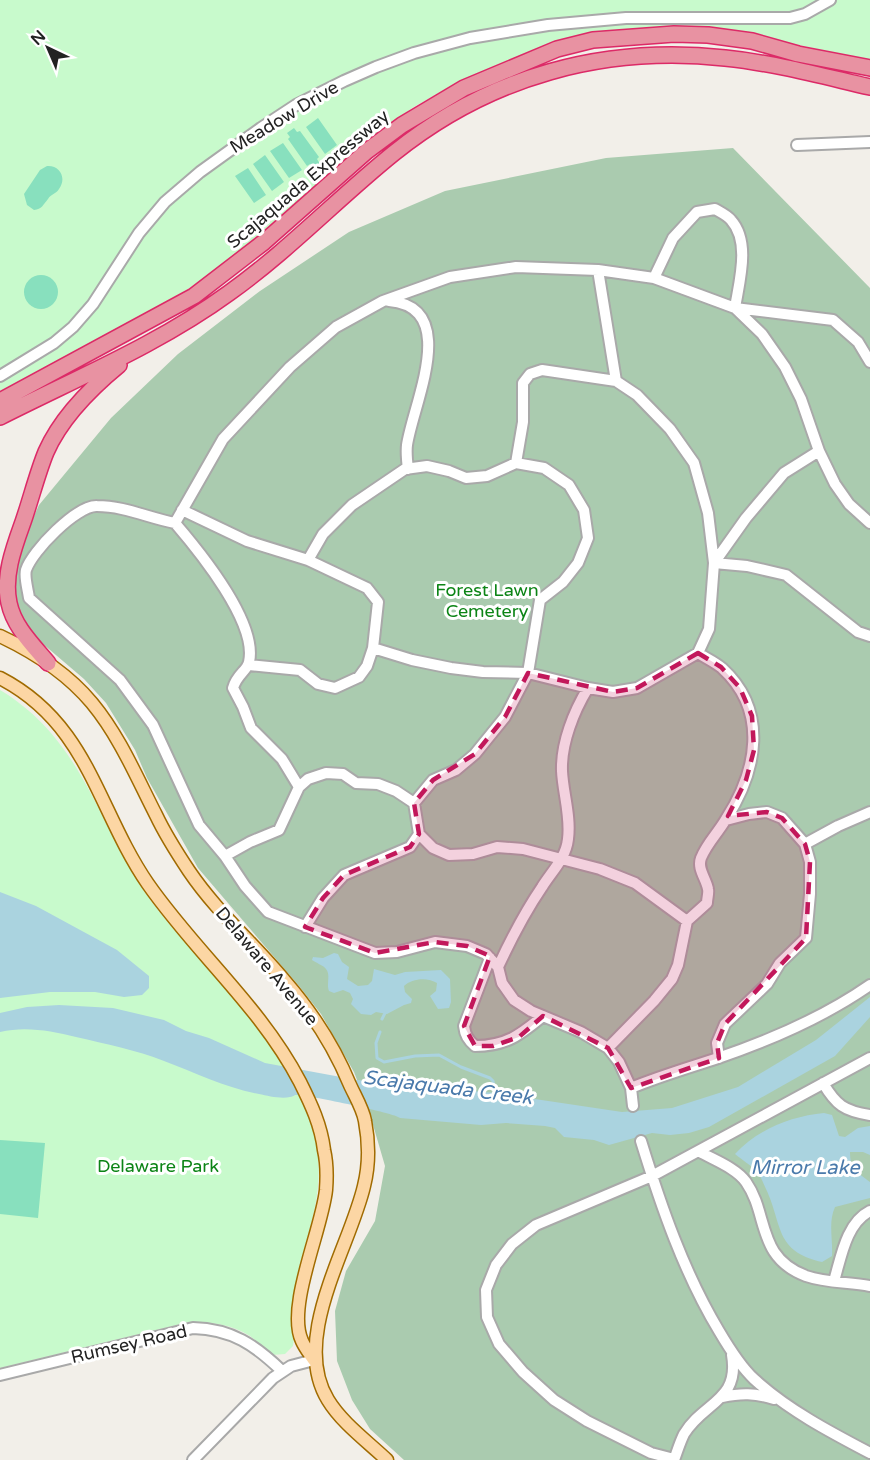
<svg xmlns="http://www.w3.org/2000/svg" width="870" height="1460" viewBox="0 0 870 1460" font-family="'Varela Round',sans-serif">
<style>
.cemetery{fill:#aacbaf}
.park{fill:#c8facc}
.pitch{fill:#88e0be}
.water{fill:#aad3df}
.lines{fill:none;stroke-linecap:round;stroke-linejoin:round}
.stream{stroke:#aad3df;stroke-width:3}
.minor-casing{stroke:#a9a9a9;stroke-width:14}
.major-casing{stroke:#a06b00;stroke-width:15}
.highway-casing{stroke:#dc2a67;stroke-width:18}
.minor{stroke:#fff;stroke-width:10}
.major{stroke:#fcd6a4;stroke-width:12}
.highway{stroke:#e892a2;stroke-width:15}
.marked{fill:#c2185b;fill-opacity:0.2;stroke:#c2185b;stroke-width:4.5;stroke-dasharray:12 8;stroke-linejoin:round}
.labels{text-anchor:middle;stroke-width:6;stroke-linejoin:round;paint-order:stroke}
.street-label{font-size:18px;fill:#222;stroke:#fff}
.park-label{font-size:18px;fill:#0c8416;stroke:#fff}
.water-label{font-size:20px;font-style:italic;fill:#4a7aab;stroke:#fff}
</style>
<rect width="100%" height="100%" fill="#f2efe9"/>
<!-- cemetery -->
<path class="cemetery" d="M733,148L870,288V1460H404L370,1429L352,1400L337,1361L335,1311L346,1271L375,1221L385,1166L369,1111L354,1072L321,1014L299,986L198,868L147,778L135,750L106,703L84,679L36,638L19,614L14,594L15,574L25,536L39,505L111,418L178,354L260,291L349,232L445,191L606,158Z"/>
<!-- park -->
<path class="park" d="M0,0H870V60L756,36L554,46L519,56L462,80L412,108L373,137L221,267L182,293L0,392Z
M0,690C85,741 97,826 151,901C183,944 224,981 257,1024C270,1041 280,1060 290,1078C300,1095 309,1113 314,1132C330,1199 301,1238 293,1301C291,1316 296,1331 293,1346L285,1354L272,1355C264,1350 258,1342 250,1336C231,1324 210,1322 189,1322L0,1368Z"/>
<!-- pitch -->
<path class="pitch" d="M318,118L337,145L325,154L306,127Z
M294,128L297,132L300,131L319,157L317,159L320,164L313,168L310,164L307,166L288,139L290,137L287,133Z
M283,143L302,170L289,178L270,151Z
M265,155L284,182L272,191L253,164Z
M47,166C60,165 67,178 59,189C56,194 51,194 48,199C43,205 42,209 34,210L27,205L24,194L40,170Z
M248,168L266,195L254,203L235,176Z
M24 292a17 17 0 1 1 34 0a17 17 0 1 1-34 0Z
M0,1140L45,1143L38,1218L0,1214Z"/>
<!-- water -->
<path class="water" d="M0,892L36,906L117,950L149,976V988L142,995L124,997L95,992H50L0,998Z
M334,953L338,954L342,962L349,967L347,979L358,986L368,985L372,981L374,969L395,975L405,972L441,970L450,979L451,1002L449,1008L438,1009L430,996L436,991L437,983C428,977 412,978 404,986L405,992L412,999L411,1003L404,1005L387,1014L376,1012L371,1015L361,1014L351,1004L353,999L350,993L343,990L334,993L329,991C326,984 331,975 326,969C323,965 316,963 312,960L313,957L323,958Z
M870,997V1017L835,1056L709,1127L689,1133L670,1135L652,1133L609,1145L594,1140L564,1137L555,1128L545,1126L506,1123L481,1125L400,1118C395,1113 311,1096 299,1095C290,1095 299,1095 290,1097C281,1099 268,1096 259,1094C226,1088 196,1073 164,1061C136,1050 106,1044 76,1037C51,1031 26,1026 0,1032V1013L27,1007L59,1005L113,1008L164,1020L186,1031L209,1038L265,1063L357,1080L495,1093L622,1112L672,1108L738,1087L816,1040Z
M824,1113L832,1115L839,1136L845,1137L858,1128L870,1126V1155L863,1152H850C850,1169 857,1172 870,1182V1198L835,1207C828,1222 833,1239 832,1256L822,1262C774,1251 783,1225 766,1189C763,1183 761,1176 757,1172C751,1165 742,1160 735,1154C757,1130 791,1116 824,1113Z"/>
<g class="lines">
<!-- stream -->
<path class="stream" d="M382,1019L385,1013
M380,1032L376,1043L377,1058L384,1062L415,1056L439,1055L461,1067L490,1078L493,1081L495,1093"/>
<!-- minor casing -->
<g class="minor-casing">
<path id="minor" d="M797,145L870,142
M598,270L616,381
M654,278L673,238L697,212L715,209C720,212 727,215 731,220C751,242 739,282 735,308L833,320L858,342L870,362
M389,301C461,307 413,404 407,445C406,453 407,461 408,469
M0,376L54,343L73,327L93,304L139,233L165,202L200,172L261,128L296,105L344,81L376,67L414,53L470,38L548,25L626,18H790L805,14L830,0
M182,510L247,541L308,560L367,588L378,602L373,648L367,666L359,677L335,688L318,684L300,670L249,665
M175,523C199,551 258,623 249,662C247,671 237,674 233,688L243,707L251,728L282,759L299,787
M308,560L323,534L352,505L405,469L427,466L449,471L466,478L487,476L516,463L544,468L569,485L584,510L588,538L578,563L563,582L540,600L528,673L505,717L475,754L456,770L433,780L414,803
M714,563L747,566L786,575L858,632L870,636
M714,563L746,518L784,473L819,451
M373,648L412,660L451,668L483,672L528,673L588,688L613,692L637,688L698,653L709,629L714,563L708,513L694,463L670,429L637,395L616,381L542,370L530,374L523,383V422L516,463
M419,834L433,848L449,855L473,854L497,847L523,849L600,869L635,883L687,921
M805,844L838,826L870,812
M225,856L250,842L279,830L299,787L308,779L326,773L343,774L356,783L378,784L396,791L414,803L419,834L410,847L344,875L323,898L305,927
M490,958L464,1026C465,1035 468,1040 475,1046C506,1046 520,1035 543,1016
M498,967C511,939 525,912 542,887C552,871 566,858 568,839C571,816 563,793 562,771C561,743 574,711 588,688
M608,1048L654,1001L672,979L678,965L687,921L707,903C707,898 709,893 708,889C706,878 697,869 701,858C707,843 718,833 726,819C757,771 769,711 722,668C715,662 706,658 698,653
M719,1058L717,1043L725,1024L767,984L780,963L806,938L810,894V862L805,844L782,818L767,812L749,814L726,820
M823,1083C836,1105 844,1111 870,1115
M631,1088C660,1076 688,1068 718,1058C771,1040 824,1017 870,985
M633,1106L631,1088L619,1062L608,1048L581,1032L531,1011L514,1000L502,983L498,967L486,954L467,946L435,942L397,952L375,953L268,912L245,886L225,856L199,825L153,725L120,680L29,598C28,590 24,577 26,570C32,551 77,505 97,506C124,506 149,518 175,523L223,439L290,367L336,327L383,301L450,277L516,267L598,270L654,278L735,308L762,334L785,367L801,399L819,451L835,484L849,504L870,523
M641,1141C661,1206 684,1273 719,1331C729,1348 740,1366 754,1379C788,1410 830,1432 870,1453
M700,1152C714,1160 736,1168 746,1182C769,1215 756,1257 806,1276C826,1283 849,1282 870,1286
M834,1281C841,1258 846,1223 870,1211
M0,1375L193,1328C232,1329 255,1345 282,1371
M722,1397C741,1393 755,1393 774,1399
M674,1459L651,1453L587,1421L554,1400L523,1372L499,1344L487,1317L486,1290L496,1265L512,1244L536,1225L652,1176L870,1058
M193,1460L273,1378L291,1366L314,1360
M674,1460C677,1452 680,1442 684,1434C703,1402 740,1401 732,1355"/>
</g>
<!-- major casing -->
<g class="major-casing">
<path id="major" d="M0,636C34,652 67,673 92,703C120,737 136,776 156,815C165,834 177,853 189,871C216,911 253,943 284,980C311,1011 334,1046 350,1085C355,1096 363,1109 365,1121C369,1142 369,1166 364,1186C350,1247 290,1338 328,1400C342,1423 367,1441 387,1460
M0,678C89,724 97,810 148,884C196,953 261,1007 300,1082C311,1104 321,1125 324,1150C327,1163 327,1177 326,1190C322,1229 286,1307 302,1341C305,1348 310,1354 314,1360"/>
</g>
<!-- highway casing -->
<g class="highway-casing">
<path id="highway" d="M0,401L194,296L264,242L367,151L402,125L464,88L557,49L593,40L674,34L708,35L752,41L798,54L870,68
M0,417C77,378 159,344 229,293C288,251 338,198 394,153C490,76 604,45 725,58C774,63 822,76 870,87
M48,663C33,645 14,627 9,603C3,576 14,547 23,522C31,499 37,474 46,452C61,418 91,388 119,365"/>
</g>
<!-- minor -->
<use href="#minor" class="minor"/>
<!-- major -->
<use href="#major" class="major"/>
<!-- highway -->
<use href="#highway" class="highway"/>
</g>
<!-- marked area -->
<path class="marked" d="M698,653L721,667L740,688L752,716L754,750L746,780L728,816L767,812L782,818L805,844L810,862L806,938L725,1024L717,1043L719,1058L631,1088L608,1048L543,1016L519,1037L493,1046H475L464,1026L490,956L467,946L435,942L375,953L305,927L323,898L344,875L410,847L419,834L414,803L433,780L475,754L505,717L528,673L613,692L637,688Z"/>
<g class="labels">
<!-- street labels -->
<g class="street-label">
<text transform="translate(284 117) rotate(-31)" y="6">Meadow Drive</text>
<text transform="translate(308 179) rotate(-40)" y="6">Scajaquada Expressway</text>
<text transform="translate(267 966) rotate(50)" y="6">Delaware Avenue</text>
<text transform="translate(129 1344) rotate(-13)" y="6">Rumsey Road</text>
</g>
<!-- park labels -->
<g class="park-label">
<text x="487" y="596">Forest Lawn<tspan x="487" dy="21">Cemetery</tspan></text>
<text x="158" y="1172">Delaware Park</text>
</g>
<!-- water labels -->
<g class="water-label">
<text transform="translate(448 1087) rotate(7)" y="7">Scajaquada Creek</text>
<text x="805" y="1174">Mirror Lake</text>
</g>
</g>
<!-- north arrow -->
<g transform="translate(48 48) rotate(316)" stroke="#ffffff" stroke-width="4.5" paint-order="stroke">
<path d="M0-4.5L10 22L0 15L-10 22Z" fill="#222222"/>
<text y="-9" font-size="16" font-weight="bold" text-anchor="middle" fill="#222222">N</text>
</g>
</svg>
